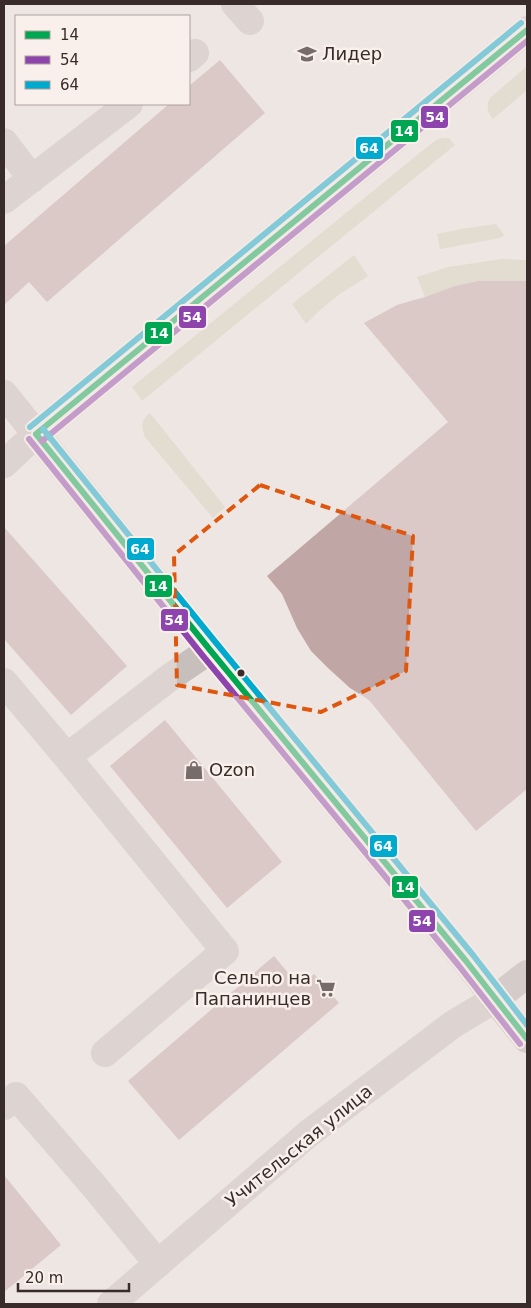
<svg xmlns="http://www.w3.org/2000/svg" width="531" height="1308" viewBox="0 0 531 1308" font-family="'DejaVu Sans',sans-serif">
<style>
.green{fill:#d2d1bd}
.building{fill:#c0a7a5}
.lines{fill:none;stroke-linecap:round;stroke-linejoin:round}
.minor{stroke:#c7bfbc;stroke-width:28}
.major{stroke:#b6adab;stroke-width:28}
.bus-1-casing{stroke:#f9f0eb;stroke-width:10}
.bus-2-casing{stroke:#f9f0eb;stroke-width:10}
.bus-3-casing{stroke:#f9f0eb;stroke-width:10}
.bus-1{stroke:#00a651;stroke-width:6}
.bus-2{stroke:#8e44ad;stroke-width:6}
.bus-3{stroke:#00a9ce;stroke-width:6}
.marked{fill:none;stroke:#df570e;stroke-width:4;stroke-dasharray:10 6;stroke-linejoin:round}
.bus-dot{fill:#382b2a;stroke:#f9f0eb;stroke-width:2}
.labels{text-anchor:middle;stroke-width:5;stroke-linejoin:round;paint-order:stroke}
.poi-label{font-size:18px;fill:#382b2a;stroke:#f9f0eb;text-anchor:start}
.street-label{font-size:18px;fill:#382b2a;stroke:#f9f0eb}
.line-badge{stroke:#f9f0eb;stroke-width:2}
.badge-label{font-size:14px;text-anchor:middle;font-weight:bold;fill:#fff}
</style>
<rect width="100%" height="100%" fill="#eee6e2"/>
<!-- green -->
<path class="green" d="M527,66V90L493,119C487,112 486,106 490,98Z
M443,138H449L455,145L142,401L132,387L432,143L438,139Z
M496,224L504,235L500,238L440,249L437,234L461,229Z
M354,255L368,276L337,296L318,312L306,324L292,304Z
M502,259L527,260V281H478L455,286L425,297L417,277L448,267Z
M150,413L225,507L213,518L145,437C141,427 141,419 150,413Z"/>
<!-- building -->
<path class="building" d="M220,60L265,113L47,302L29,282L4,305V246L169,104H189V86Z
M478,281H527V789L476,831L369,700L350,688L328,668L311,651L297,628L282,594L267,576L448,422L364,323L397,305L425,297L455,286Z
M4,527L127,666L71,715L4,639Z
M165,720L282,862L227,908L110,766Z
M274,956L299,986L314,974L339,1003L179,1140L128,1081Z
M4,1175L61,1245L4,1292Z"/>
<g class="lines">
<!-- minor -->
<path class="minor" d="M235,4L250,21
M189,58L195,53
M4,142L32,179
M4,200L129,104
M4,394L210,650L466,961L495,999L452,1025L308,1134L111,1304
M4,464L36,434L527,30
M4,682L67,757L225,951L105,1053
M67,757L169,678L210,650
M4,1106L16,1096L94,1186L158,1264"/>
<!-- major -->
<path class="major" d="M527,974L495,999L527,1039"/>
<!-- bus-1 casing -->
<g class="bus-1-casing">
<path id="bus-1" d="M36,434L210,650L466,961L527,1039
M36,434L527,30"/>
</g>
<!-- bus-2 casing -->
<g class="bus-2-casing">
<path id="bus-2" d="M29,439L203,656L459,966L520,1044
M42,441L527,41"/>
</g>
<!-- bus-3 casing -->
<g class="bus-3-casing">
<path id="bus-3" d="M30,427L521,23
M43,429L217,644L473,955L527,1025"/>
</g>
<!-- bus-1 -->
<use href="#bus-1" class="bus-1"/>
<!-- bus-2 -->
<use href="#bus-2" class="bus-2"/>
<!-- bus-3 -->
<use href="#bus-3" class="bus-3"/>
</g>
<!-- marked area -->
<path d="M0 0H531V1308H0ZM260,485L413,536L406,671L321,712L177,685L174,555Z" fill="#eee6e2" fill-opacity=".55" fill-rule="evenodd"/>
<path class="marked" d="M260,485L413,536L406,671L321,712L177,685L174,555Z"/>
<!-- icons -->
<defs>
<g id="school-bare" transform="scale(1.5)"><path d="M0-5L7-2L0 1L-7-2ZM-4 1L0 2.5L4 1V4Q0 6-4 4Z" fill="#786c6a" stroke="#f9f0eb" stroke-width="2.5" paint-order="stroke"/></g>
<g id="shop-bare" transform="scale(1.5)"><path d="M-5-2.5h2.3a2.7 3.5 0 0 1 5.4 0H5L5.5 6h-11ZM-1.5-2.5h3a1.5 2.3 0 0 0-3 0Z" fill="#786c6a" stroke="#f9f0eb" stroke-width="2.5" paint-order="stroke"/></g>
<g id="supermarket-bare" transform="scale(1.5)"><path d="M-6-5.5h2.5l.6 2H6L4.5 2H-2.5L-4.4-4H-6ZM-1.5 3.2a1.3 1.3 0 1 0 .1 0ZM3 3.2a1.3 1.3 0 1 0 .1 0Z" fill="#786c6a" stroke="#f9f0eb" stroke-width="2.5" paint-order="stroke"/></g>
</defs>
<g fill-rule="evenodd">
<use href="#school-bare" x="307" y="54"/>
<use href="#shop-bare" x="194" y="770"/>
<use href="#supermarket-bare" x="326" y="988"/>
</g>
<!-- markers -->
<circle class="bus-dot" cx="241" cy="673" r="4.5"/>
<g class="labels">
<!-- poi labels -->
<g class="poi-label">
<text x="322" y="60">Лидер</text>
<text x="209" y="776">Ozon</text>
<text x="311" y="984" text-anchor="end">Сельпо на<tspan x="311" dy="21">Папанинцев</tspan></text>
</g>
<!-- street labels -->
<g class="street-label">
<text transform="translate(299 1146) rotate(-39)" y="6">Учительская улица</text>
</g>
</g>
<g class="line-badge">
<rect x="420" y="105" width="29" height="24" rx="5" fill="#8e44ad"/>
<rect x="390" y="119" width="29" height="24" rx="5" fill="#00a651"/>
<rect x="355" y="136" width="29" height="24" rx="5" fill="#00a9ce"/>
<rect x="178" y="305" width="29" height="24" rx="5" fill="#8e44ad"/>
<rect x="144" y="321" width="29" height="24" rx="5" fill="#00a651"/>
<rect x="126" y="537" width="29" height="24" rx="5" fill="#00a9ce"/>
<rect x="144" y="574" width="29" height="24" rx="5" fill="#00a651"/>
<rect x="160" y="608" width="29" height="24" rx="5" fill="#8e44ad"/>
<rect x="369" y="834" width="29" height="24" rx="5" fill="#00a9ce"/>
<rect x="391" y="875" width="28" height="24" rx="5" fill="#00a651"/>
<rect x="408" y="909" width="28" height="24" rx="5" fill="#8e44ad"/>
</g>
<g class="badge-label">
<text x="435" y="122">54</text>
<text x="404" y="136">14</text>
<text x="369" y="153">64</text>
<text x="192" y="322">54</text>
<text x="159" y="338">14</text>
<text x="140" y="554">64</text>
<text x="158" y="591">14</text>
<text x="174" y="625">54</text>
<text x="383" y="851">64</text>
<text x="405" y="892">14</text>
<text x="422" y="926">54</text>
</g>
<!-- border -->
<rect width="531" height="1308" fill="none" stroke="#382b2a" stroke-width="10"/>
<!-- legend -->
<rect x="15" y="15" width="175" height="90" fill="#f9f0eb" stroke="#aca19e"/>
<rect x="25" y="31" width="25" height="8" fill="#00a651" stroke="#aca19e"/>
<text x="60" y="40" font-size="15" fill="#382b2a">14</text>
<rect x="25" y="56" width="25" height="8" fill="#8e44ad" stroke="#aca19e"/>
<text x="60" y="65" font-size="15" fill="#382b2a">54</text>
<rect x="25" y="81" width="25" height="8" fill="#00a9ce" stroke="#aca19e"/>
<text x="60" y="90" font-size="15" fill="#382b2a">64</text>
<!-- scale -->
<path d="M18 1283v8h111v-8" fill="none" stroke="#382b2a" stroke-width="2.5"/>
<text x="25" y="1283" font-size="15" fill="#382b2a" stroke="#f9f0eb" stroke-width="4" paint-order="stroke">20 m</text>
</svg>
